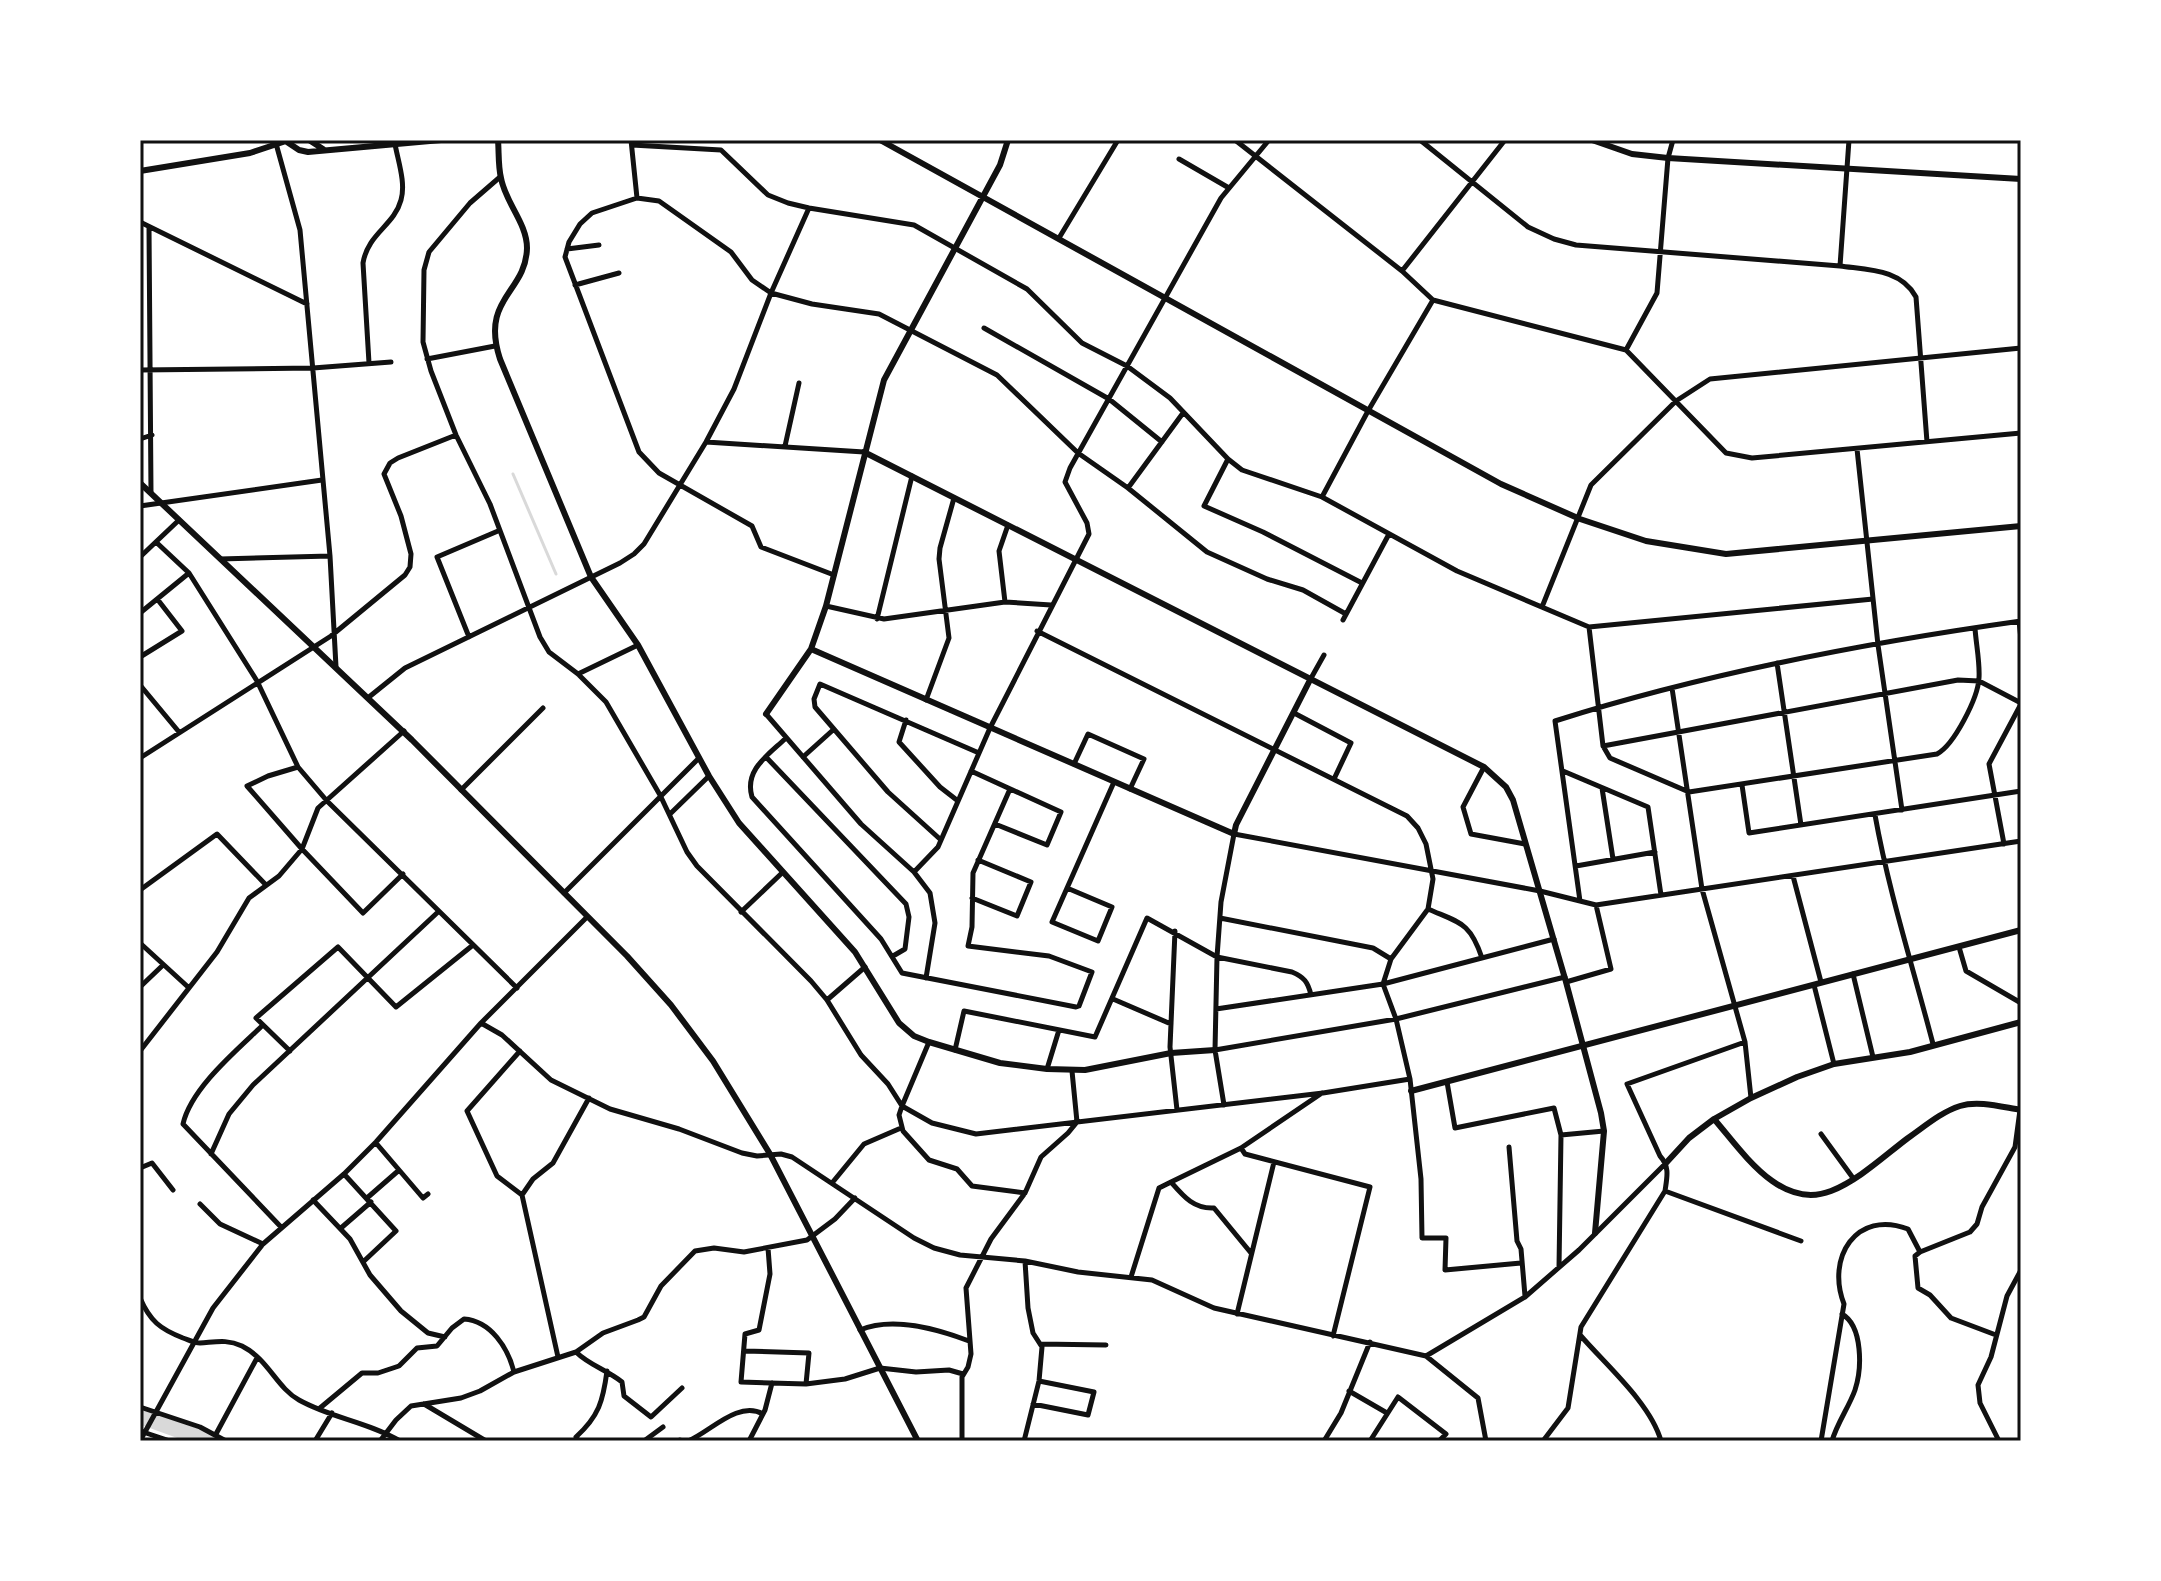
<svg xmlns="http://www.w3.org/2000/svg" width="2161" height="1581" viewBox="0 0 2161 1581" font-family="Rubik,sans-serif">
<style>
.lines{fill:none;stroke-linecap:round;stroke-linejoin:round}
.stream{stroke:#d9d9d9;stroke-width:3}
.river{stroke:#d9d9d9;stroke-width:16}
.minor{stroke:#111;stroke-width:5}
.tertiary{stroke:#111;stroke-width:6}
.neatline{fill:none;stroke:#111;stroke-width:3}
</style>
<rect width="100%" height="100%" fill="#fff"/>
<g class="lines">
<!-- stream -->
<path class="stream" d="M513,474L556,574"/>
<!-- river -->
<path class="river" d="M140,1416L209,1441"/>
<!-- minor -->
<path class="minor" d="M275,140L300,230L330,556L336,667
M631,140L637,198
M1235,140L1402,271L1433,300L1626,350L1726,453L1752,458L2021,433
M1420,140L1528,227L1554,239L1576,245L1840,266C1868,270 1901,269 1916,297L1927,442
M632,145L721,150L768,195L788,203L809,208L914,225L1027,289L1082,343L1127,366L1170,398L1228,459L1242,470L1322,497L1457,571L1589,627L1873,599
M1179,159L1229,188
M500,177L470,203L429,252L424,270L423,342L431,371L456,435L490,504L540,637L549,652L578,674L606,702L660,795L687,852L697,866L811,981L827,1000L861,1055L888,1084L902,1106L932,1123L976,1134L1323,1093L1410,1079
M140,222L307,304
M149,227L151,493
M1059,238L1118,140
M567,249L599,245
M1840,266L1849,140
M1402,271L1505,140
M575,285L619,273
M984,328L1109,399L1162,442
M1626,350L1657,293L1668,158L1673,140
M427,359L495,346
M369,363L363,263C368,233 394,226 401,200C406,183 398,161 395,144
M140,370L313,368L391,362
M140,439L152,435
M706,442L864,452
M785,446L799,383
M1857,449L1878,645L1902,810
M1228,459L1204,506L1263,532L1362,583
M1128,488L1183,413
M1322,497L1368,411L1433,300
M140,506L322,480
M156,542L189,573L257,681L298,767L327,801L517,988
M140,557L179,520
M220,559L330,556
M834,575L761,547L752,526L659,473L639,452L565,257L569,242L580,224L592,213L637,198L659,201L731,252L752,280L771,293L812,304L879,314L997,375L1078,453L1128,488L1207,552L1267,579L1303,590L1346,614
M1005,602L999,551L1008,525
M826,606L884,619L1005,602L1051,605
M1542,607L1591,485L1676,401L1710,379L2021,348
M140,613L189,573
M877,619L912,476
M1343,620L1389,534
M2019,621L2021,639
M1589,627L1603,746L1610,758L1689,792L1937,754C1954,745 1978,698 1979,678C1980,662 1976,644 1975,628
M1037,631L1407,816L1418,828L1426,844L1433,879L1428,909L1391,959L1383,984L1396,1019L1410,1079L1421,1179L1422,1238H1446L1445,1270L1521,1263
M469,637L437,557L498,531
M140,657L182,631L158,600
M1777,663L1801,825
M578,674L638,645
M1310,680L1324,655
M140,685L179,732
M1672,688L1702,889L1745,1042L1751,1098
M369,697L405,668L620,563L634,554L644,544L706,442L734,389L771,293L809,208
M926,700L949,638L939,559L940,548L954,498
M1294,713L1351,743L1334,779
M766,714L861,824L914,872L930,893L935,923L926,978
M906,720L899,742L940,787L958,801
M785,739C768,755 744,770 752,797L881,939L902,973L1076,1007L1079,1006L1092,972L1049,956L968,946L972,927L973,873L1010,789
M1603,746L1958,680L1979,681L2021,703
M766,757L906,904L909,917L905,949L893,956
M803,757L833,730
M140,758L331,636L405,575L410,567L411,554L401,516L384,474L390,463L398,458L456,435
M1074,764L1088,734L1144,759L1130,789
M298,767L268,776L247,786L302,849L363,913L403,874
M1484,767L1463,807L1471,834L1525,844
M971,771L1061,812L1047,845L995,824
M1563,771L1648,807L1661,895
M1742,785L1749,833L2021,791
M1602,788L1613,859
M461,790L543,708
M670,814L709,776
M1875,815C1889,893 1913,967 1933,1044
M941,840L888,792L815,707L814,699L820,684L979,753
M2004,844L1989,764L2021,704
M1576,866L1655,852
M914,872L938,847L990,728L1089,534L1087,523L1065,482L1070,468L1221,198L1269,140
M1793,876L1821,982
M1067,888L1112,907L1098,941L1052,922L1114,782
M140,890L217,834L266,885
M564,893L699,758
M972,898L1017,916L1031,882L978,860
M1580,901L1555,721C1706,673 1864,643 2021,621
M1428,909C1460,923 1470,922 1482,958
M741,912L783,872
M1220,918L1373,948L1391,959
M1175,931L1170,1047L1177,1110
M140,943L188,987
M1959,947L1966,971L2021,1003
M1853,974L1873,1057
M1566,982L1611,969L1596,905
M1814,985L1834,1064
M140,987L162,966
M1113,999L1171,1024
M827,1000L865,967
M1216,1009L1383,984L1554,939
M481,1023L502,1035L551,1080L610,1109L679,1129L742,1153L757,1156L781,1154L792,1157L914,1238L934,1248L960,1255L1025,1261L1078,1272L1152,1280L1214,1308L1426,1356L1525,1297L1579,1250L1666,1163
M263,1025C237,1050 191,1088 183,1124L281,1227
M929,1042L902,1106L899,1115L903,1131L929,1160L957,1169L972,1186L1025,1193
M955,1050L964,1011L1095,1037L1147,918L1217,957L1292,972C1304,977 1308,982 1311,995
M1215,1050L1396,1019L1565,977
M140,1051L217,952L249,898L279,876L302,849L318,808L404,731
M290,1051L256,1018L338,947L396,1007L473,945
M520,1051L467,1111L497,1176L522,1195L558,1357
M1047,1069L1059,1030
M1447,1082L1455,1128L1554,1108L1561,1135L1559,1267
M1322,1093L1241,1148L1245,1154L1370,1187L1333,1336
M1224,1105L1215,1050L1217,957L1221,902L1234,834L1540,891L1596,905L2021,841
M1821,1134L1853,1178
M1561,1135L1604,1131
M376,1143L423,1198L428,1194
M1509,1147L1517,1241L1521,1249L1525,1296
M1241,1148L1171,1182C1184,1197 1194,1209 1214,1208L1251,1253
M211,1154L229,1114L253,1085L438,912
M140,1168L152,1163L173,1190
M344,1174L396,1231L363,1262
M832,1183L864,1144L901,1128
M1665,1191L1801,1241
M522,1195L533,1179L553,1163L589,1098
M367,1198L398,1171
M313,1200L350,1239L370,1275L401,1311L428,1333L445,1337
M200,1204L220,1224L263,1244
M341,1228L371,1202
M768,1248L770,1274L759,1330L745,1334L741,1382L806,1384L845,1379L880,1368L916,1372L949,1370L963,1374
M1131,1277L1159,1188L1171,1182
M140,1298C150,1321 160,1329 183,1338C189,1340 194,1343 200,1343C216,1342 227,1339 242,1346C268,1359 277,1388 299,1400C331,1418 368,1422 400,1441
M1237,1314L1274,1162
M860,1330C893,1316 937,1329 969,1341
M1996,1335L1951,1318L1930,1295L1918,1288L1915,1256L1920,1252L1970,1232L1977,1224L1982,1207L2015,1147L2020,1110
M1581,1336C1606,1365 1651,1404 1661,1441
M1040,1344L1106,1345
M744,1351L809,1353L806,1384
M576,1352C589,1365 607,1370 622,1382L624,1396L651,1417L682,1388
M1426,1356L1478,1398L1486,1441
M1349,1391L1387,1413
M424,1404L486,1441
M1033,1404L1088,1415L1094,1392L1039,1381
M140,1407L200,1427L226,1441
M320,1408L362,1373H378L399,1366L417,1348L437,1346L452,1328L464,1319C491,1321 508,1348 514,1372
M140,1431L170,1441
M216,1434L257,1358
M680,1440L682,1441
M140,1441L213,1308L263,1244L344,1174L376,1142L481,1023L587,917
M315,1441L332,1413
M380,1441L396,1420L411,1406L461,1398L480,1391L514,1372L576,1352L603,1333L638,1320L644,1317L661,1286L695,1251L714,1248L744,1252L807,1240L835,1219L855,1198
M579,1441L576,1437C599,1416 603,1401 607,1371
M644,1441L663,1427
M688,1441C710,1432 738,1400 763,1414
M749,1441L765,1410L772,1383
M962,1441V1377L968,1367L971,1354L966,1288L991,1239L1025,1193L1041,1157L1068,1133L1077,1122L1072,1071
M1024,1441L1039,1381L1042,1347L1033,1333L1028,1308L1025,1261
M1324,1441L1341,1413L1370,1342
M1370,1441L1398,1397L1446,1434L1439,1441
M1543,1441L1568,1408L1581,1327L1665,1191C1667,1177 1670,1167 1660,1156L1627,1084L1745,1042
M1821,1441L1844,1304C1826,1258 1856,1209 1908,1229L1920,1252
M1832,1441C1837,1423 1849,1407 1855,1390C1862,1369 1863,1326 1842,1314
M1999,1441L1980,1403L1978,1385L1991,1357L2007,1296L2021,1270"/>
<!-- tertiary -->
<path class="tertiary" d="M309,140L323,149
M498,140C499,152 498,166 501,178C505,202 527,223 527,248C526,293 480,298 500,359L591,577L638,645L709,776L739,823L855,952L899,1023L914,1036L929,1042L1000,1063L1047,1069L1085,1070L1171,1053L1215,1050
M880,140L1501,484L1580,519L1646,541L1726,554L2021,526
M1592,140L1632,154L1668,158L2021,179
M287,142L299,150L308,152L441,140
M140,171L250,153L289,140
M864,452L1484,767L1506,787L1513,800L1566,982L1601,1113L1604,1131L1595,1233
M140,483L412,740L627,956L671,1005L713,1061L770,1154L918,1441
M811,649L1234,834L1236,825L1310,680
M766,714L811,649L826,606L884,380L1000,165L1008,140
M1411,1091L2021,930
M1714,1119C1742,1151 1780,1211 1831,1191C1859,1180 1884,1156 1908,1138C1924,1127 1941,1112 1960,1106C1978,1100 2002,1107 2021,1110
M1666,1163L1689,1138L1714,1119L1751,1098L1797,1077L1834,1064L1910,1052L2021,1022"/>
</g>
<!-- border -->
<rect width="2161" height="1581" fill="none" stroke="#ffffff" stroke-width="284"/>
<rect x="142" y="142" width="1877" height="1297" class="neatline"/>
</svg>
